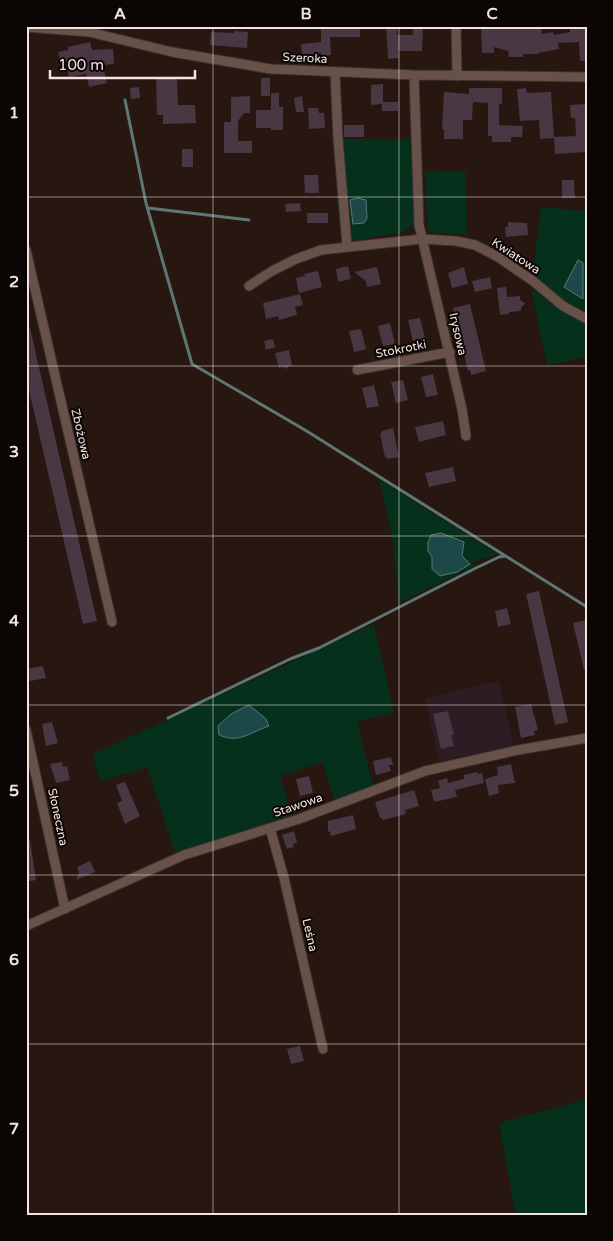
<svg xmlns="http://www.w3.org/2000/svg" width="613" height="1241" viewBox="0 0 613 1241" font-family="'Varela Round',sans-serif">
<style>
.commercial{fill:#2d1c24}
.green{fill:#05301b;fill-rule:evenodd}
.water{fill:#1d4848;stroke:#5d7776}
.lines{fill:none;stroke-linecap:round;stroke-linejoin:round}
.stream{stroke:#5d7776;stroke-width:3}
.building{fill:#493743}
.minor-casing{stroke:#3d302e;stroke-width:11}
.minor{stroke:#675149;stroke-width:9}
.grid{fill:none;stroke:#f2e5e1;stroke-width:1;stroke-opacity:0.55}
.labels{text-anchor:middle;stroke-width:4;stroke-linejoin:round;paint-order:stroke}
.street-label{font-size:12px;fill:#f2e5e1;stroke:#0b0503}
.neatline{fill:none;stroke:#f2e5e1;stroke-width:2}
.grid-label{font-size:16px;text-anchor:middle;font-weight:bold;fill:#f2e5e1}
</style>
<rect width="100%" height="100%" fill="#281610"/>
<!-- commercial -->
<path class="commercial" d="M499,681L514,746L439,761L425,698Z"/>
<!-- green -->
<path class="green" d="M343,139H412L414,223L404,232L350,241Z
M425,171L466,172L467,235L428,232Z
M541,207L587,211V311L564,302L533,274Z
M531,288L558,309L587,325V357L547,365Z
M379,479L497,554L471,563L474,566L399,603L392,536ZM462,551V556L432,569V557Z
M374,624L394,712L357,722L373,786L335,801L322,762L280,776L292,815L175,853L147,767L100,782L93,754Z
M587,1099V1215H516L499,1123Z"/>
<!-- water -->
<path class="water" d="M358,198L366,200L367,218L364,223L353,224L350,200Z
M578,260L583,263V299L564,287Z
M441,533L464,542L462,556L470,564L457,572L440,576L432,569V557L428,551V542L431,535Z
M249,705L266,719L269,726C250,732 240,744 219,735L218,726L231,714Z"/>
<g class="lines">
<!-- stream -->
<path class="stream" d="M125,100L146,203L192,364L305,430L587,607
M148,208L249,220
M168,718L290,659L319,648L476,568L499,557L505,556"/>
</g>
<!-- building -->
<path class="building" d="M321,26H360V37H330L331,55L321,56V53L302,55L301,44L321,42Z
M386,26H397V35H413V26H423L422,51H398L399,58L388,59Z
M481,26H541L542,34L553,32L554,35L570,32V29L579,28V26H587V61H580L579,42L558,43L559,49L538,53V54H523V57H509L508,51L494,47V53H482Z
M234,31L248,32L247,48L210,45L211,32L234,33Z
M90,42L92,50L113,49L114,64L103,65L107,83L89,87L86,74L69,77L66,66L62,67L58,52L68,50V47Z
M261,78H270V96H261Z
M156,79H177L178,105H195L196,123L163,124V115H157Z
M383,84V102H398V111H382V104L371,105V85Z
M139,87L140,98L131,99L130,88Z
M469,88H502V104H499V125L523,126L522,137H511V142H492V136H488V103L473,102L472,120H463V139H444V129H442L444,92L469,94Z
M526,88L527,93L551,92L554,137L576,136L575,118H571L570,105L585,104L587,152L555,154L554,138L540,139L539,120L520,121L517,89Z
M271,93H279V107H283V130H271V128H256V110H271Z
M250,96V113H244L238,121V141H252V153H224V122H231V97Z
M302,96L304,112H296L294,98Z
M308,108H318L319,113H324L325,128L309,129Z
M344,125H364V137H344Z
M182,149H193V167H182Z
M304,175H318L319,193H305Z
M562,180H574L575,198H562Z
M300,203L301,211L286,212L285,204Z
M307,213H328V223H307Z
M508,222L527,223L528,235L506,237L505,227H508Z
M348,266L351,279L338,282L336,269Z
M377,267L381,284L367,287L366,281L354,272Z
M464,267L468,284L452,288L448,273Z
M318,271L322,287L299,293L296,278L305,276L304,274Z
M490,277L492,288L475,292L472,281Z
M506,287L507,297L520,296V300L525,303L521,308V311L509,312V314L500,315L497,288Z
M300,294L303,305L295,307L297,315L279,320L278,316L266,319L263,303Z
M470,304L486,371L471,375L470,370L468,371L453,308Z
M420,318L425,338L413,341L408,320Z
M390,323L395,344L383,346L378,326Z
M30,328L97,621L83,624L26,377V329Z
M361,329L366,349L354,352L349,331Z
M273,339L275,347L266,350L264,341Z
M289,350L292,365L289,366L286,369L282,367L279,368L275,353Z
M433,374L438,395L426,397L421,377Z
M403,380L408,400L396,403L391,382Z
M374,385L379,406L367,408L362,388Z
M443,421L446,435L419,442L415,427Z
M393,428L399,457L388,459L385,457L380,434L382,431Z
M453,467L456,481L429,487L425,473Z
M539,591L568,722L555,725L526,594Z
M507,608L511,624L498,627L495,611Z
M587,620V669L584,670L573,623Z
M43,666L46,678L30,681L27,669Z
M531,704L538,730L534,731L535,735L521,738L515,707Z
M448,711L454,735H451L454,746L441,749L433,714Z
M52,722L58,743L46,746L42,724Z
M391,757L393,765H389L391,771L376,775L373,761Z
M62,762L63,767L67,766L70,780L56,783L50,764Z
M511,764L515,783L498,785L499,793L489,796L485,779L498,775L497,767Z
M477,772L478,774L482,773L484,783L455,790L457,797L434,802L431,790L440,788L438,781L447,778L448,783L464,779V775Z
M309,776L313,793L300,796L296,779Z
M125,782L140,816L125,824L117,803L122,801L116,785Z
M414,790L419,806L405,810L406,814L383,820L382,818H380L375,802Z
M353,815L356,829L331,836L330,832L328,831V821Z
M294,831L297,843L293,844L294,847L287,849L282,835Z
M26,840H30L36,880L26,882Z
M90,861L95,872L76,880L79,873L77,867Z
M300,1046L304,1061L291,1064L287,1049Z"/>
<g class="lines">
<!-- minor casing -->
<g class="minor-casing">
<path id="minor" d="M456,26L457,76
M26,27L89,32L172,52L271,69L414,75L587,77
M335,73L338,139L347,246
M414,75L419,225L462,409L466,436
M26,250L112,622
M249,286L272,271L296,259L321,250L422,239L456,241L475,245L498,257L533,281L563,306L587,319
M357,370L450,352
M26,730L65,909
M270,828L284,878L323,1049
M26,926L184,855L299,819L425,771L518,750L587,738"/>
</g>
<!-- minor -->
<use href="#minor" class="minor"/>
</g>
<!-- grid -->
<path class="grid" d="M213,26V1215M399,26V1215M26,197H587M26,366H587M26,536H587M26,705H587M26,875H587M26,1044H587"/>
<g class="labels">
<!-- street labels -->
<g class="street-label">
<text transform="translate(305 58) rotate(3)" y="4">Szeroka</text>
<text transform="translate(516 256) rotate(33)" y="4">Kwiatowa</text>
<text transform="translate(458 334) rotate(77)" y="4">Irysowa</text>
<text transform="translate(401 349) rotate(-11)" y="4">Stokrotki</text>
<text transform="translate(81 434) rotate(77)" y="4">Zbożowa</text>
<text transform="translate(298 805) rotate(-19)" y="4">Stawowa</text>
<text transform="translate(58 817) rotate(78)" y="4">Słoneczna</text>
<text transform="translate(310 935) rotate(77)" y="4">Leśna</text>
</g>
</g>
<!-- border -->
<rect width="613" height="1241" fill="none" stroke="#0b0503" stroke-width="55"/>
<!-- scale -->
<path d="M50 70v8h145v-8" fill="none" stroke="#f2e5e1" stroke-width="2.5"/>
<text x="58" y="70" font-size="15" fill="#f2e5e1" stroke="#0b0503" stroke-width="4" paint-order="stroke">100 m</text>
<rect x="28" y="28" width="558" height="1186" class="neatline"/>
<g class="grid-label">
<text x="120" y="19">A</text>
<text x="306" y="19">B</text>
<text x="492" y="19">C</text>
<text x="14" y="118">1</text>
<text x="14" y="287">2</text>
<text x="14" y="457">3</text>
<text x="14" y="626">4</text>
<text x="14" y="796">5</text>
<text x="14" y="965">6</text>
<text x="14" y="1134">7</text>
</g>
</svg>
